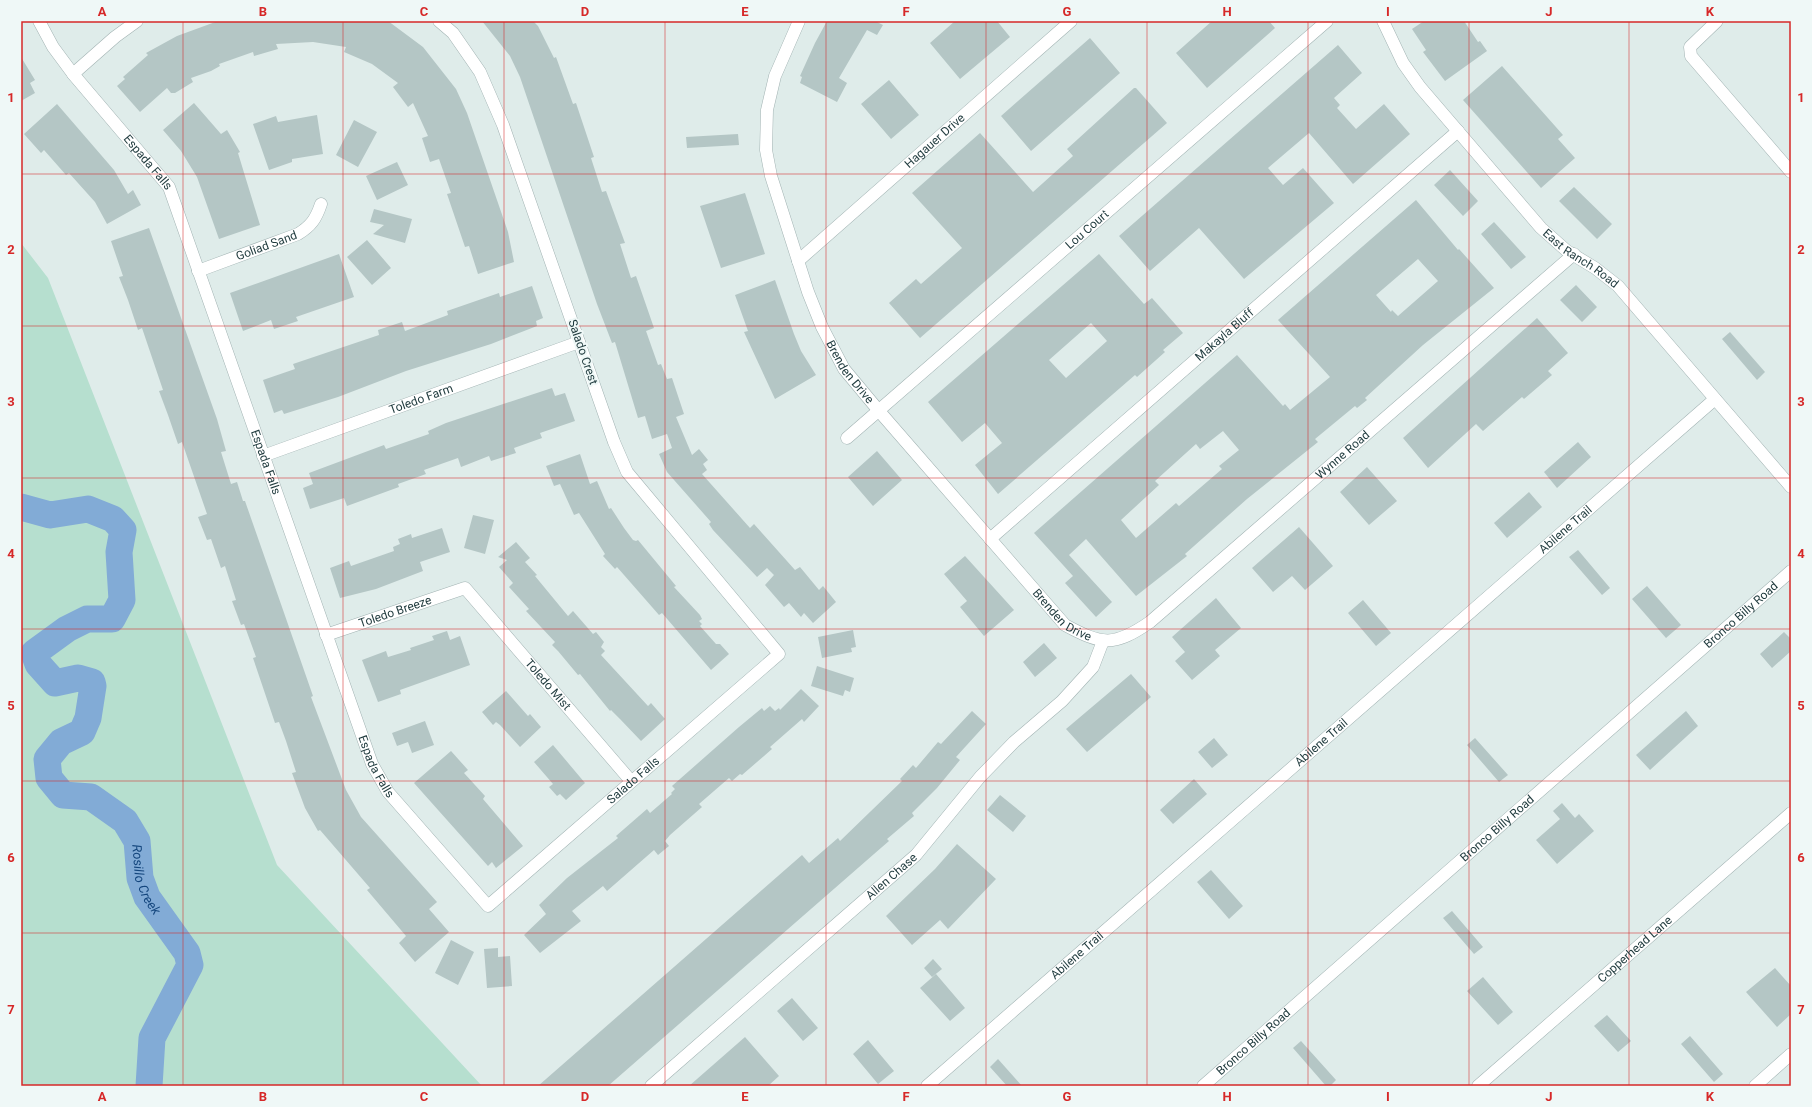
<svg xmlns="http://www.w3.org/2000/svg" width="1812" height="1107" viewBox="0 0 1812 1107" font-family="Roboto,sans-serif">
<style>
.green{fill:#b6dfcf}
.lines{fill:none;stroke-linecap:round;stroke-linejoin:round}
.river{stroke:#82abd6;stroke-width:27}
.building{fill:#b4c6c5;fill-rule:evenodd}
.street-casing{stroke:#a2b3b3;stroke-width:13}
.street{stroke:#fff;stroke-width:12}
.grid{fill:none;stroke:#d62828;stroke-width:1;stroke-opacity:0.55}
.labels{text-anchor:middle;stroke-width:4;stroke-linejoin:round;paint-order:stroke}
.street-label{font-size:12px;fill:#1f3a3d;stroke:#eff8f7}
.water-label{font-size:13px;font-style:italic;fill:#14467d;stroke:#eff8f7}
.neatline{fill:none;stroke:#d62828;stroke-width:1.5}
.grid-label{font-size:13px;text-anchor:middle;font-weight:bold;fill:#d62828}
</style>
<rect width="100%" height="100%" fill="#dfecea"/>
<!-- green -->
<path class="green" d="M21,243L48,278L277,865L482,1086H21Z"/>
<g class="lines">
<!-- river -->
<path class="river" id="s1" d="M21,507L50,515L88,509L113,519L123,530L119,552L122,600L112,619H87L67,629L34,653L38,664L55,683L78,678L92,682L93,686L88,718L82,732L61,742L47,759L49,778L63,795L91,797L125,821L137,841L140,878L147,897L187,953L190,965L152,1038L149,1086"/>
</g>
<!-- building -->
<path class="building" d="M218,21H388L423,47L456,89L467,113L508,232L514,262L478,274L469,246L465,247L447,194L451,193L439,159L430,162L422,138L428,136L413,103L408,107L393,87L398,83L372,64L344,52L346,47L313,42L276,44L278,49L254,56L253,52L219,64L220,66L211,71L191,78L193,82L175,93H171L167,88L140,112L117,86L125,79L123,77L148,55L146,53L177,36Z
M482,21H533L538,26L554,58L556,57L573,104L576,103L594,157L591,158L602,192L606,191L625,243L620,244L631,278L636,276L654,328L646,331L658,365L661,364L667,379L672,378L684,414L676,417L692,455L699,449L708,460L703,464L707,470L702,474L750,528L754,524L795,570L800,567L819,590L823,586L836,602L813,623L804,613L801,617L789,603L784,607L765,585L774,575L767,568L757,577L713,530L709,524L711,522L667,472L659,454L672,448L667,434L652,439L645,416L638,418L615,342L612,343L597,304L520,77L510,56Z
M827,21H875L883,25L877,35L867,30L839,78L847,83L837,102L800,83L802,77L800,76L815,43Z
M955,21H997L1010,37L960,79L930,43Z
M1212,21H1269L1275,28L1207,88L1176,53Z
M1424,21H1464L1478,42L1480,41L1487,51L1445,81L1423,52L1426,50L1412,29Z
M1090,38L1120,73L1031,151L1001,116Z
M1338,45L1362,73L1334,98L1340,105L1337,108L1356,129L1384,104L1410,134L1353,184L1309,133L1268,168L1283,185L1303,168L1334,203L1244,279L1199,228L1150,271L1119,236Z
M21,57L35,80L30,83L35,93L21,101Z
M1502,66L1563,135L1558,139L1575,158L1541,188L1463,100Z
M889,80L919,115L891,139L861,104Z
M1134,88H1136L1167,123L920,338L889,303L916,279L921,284L962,248L912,193L980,133L1033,192L1073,156L1067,149Z
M194,103L221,134L227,130L240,152L238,153L260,225L219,239L197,177L181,151L163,130Z
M57,104L114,170L128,194L133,190L141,205L107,224L95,202L69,173L66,175L44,150L41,153L24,134Z
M317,115L323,154L292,159V162L269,170L253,124L276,116L278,122Z
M354,120L377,132L358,167L336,155Z
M738,134L739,145L687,148L686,137Z
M397,162L408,185L377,200L366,176Z
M1450,170L1478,201L1463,216L1434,185Z
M1574,187L1612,224L1597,239L1559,201Z
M745,193L765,254L721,268L700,206Z
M1416,200L1458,250L1459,249L1494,288L1423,345L1365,398L1367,400L1357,408L1355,406L1315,439L1318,442L1247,499L1185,554L1187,556L1136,596L1086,539L1069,555L1112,602L1096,617L1065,583L1073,576L1034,533L1237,355L1283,406L1285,404L1290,410L1330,377L1278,320ZM1418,259L1438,281L1398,316L1392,310L1391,312L1376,295ZM1223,431L1239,450L1219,466L1222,469L1179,506L1176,503L1136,538L1121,520L1159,485L1155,481L1196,444L1200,449Z
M374,209L412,219L405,243L373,234L384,225L370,222Z
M1494,222L1526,257L1511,269L1481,234Z
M149,228L217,419L226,451L221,452L231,484L237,482L243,501H245L313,696L311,697L346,790L361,817L437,902L429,909L449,932L415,962L399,943L406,936L367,890L370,888L320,830L318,831L305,808L292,773L296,772L286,741L279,722L275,723L253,658L256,657L244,624L241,625L232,601L236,600L225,566L221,568L211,539L207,540L198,517L207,514L182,442L178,444L168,415L159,391L163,390L142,328L138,330L128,300L119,277L123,276L111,241Z
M367,240L391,268L372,285L347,257Z
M339,254L354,297L296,317L298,321L274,329L271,320L243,331L230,293Z
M1099,254L1144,304L1152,298L1183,333L1163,350L1165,352L1137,377L1135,375L998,494L975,465L1002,443L985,423L962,442L928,402ZM1091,323L1107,341L1066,378L1049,360Z
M775,280L794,334L801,351L816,375L775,399L744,332L748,331L735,295Z
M1576,285L1597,307L1582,322L1560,300Z
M532,286L543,318L536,321L537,326L491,344L406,371L338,397L284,414L282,410L274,413L263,380L295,369L293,364L379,335L378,330L402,322L405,331L448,315L447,311L499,293L500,297Z
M1537,318L1568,353L1548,371L1552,375L1524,399L1522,397L1483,431L1476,424L1428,468L1403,438Z
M1730,332L1765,372L1757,380L1722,339Z
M552,388L555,396L565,393L575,421L540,433L542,438L514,448L516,453L491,461L489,456L461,467L458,458L424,470L426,474L398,484L399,487L347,506L344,498L310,509L303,488L313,484L309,473L384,445L386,449L429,434L428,431L446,423Z
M1578,442L1591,457L1557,488L1544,472Z
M877,451L902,480L873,506L848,477Z
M580,454L590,484L597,481L609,509L611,508L624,528L633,540L636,541L638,540L676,586L674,587L700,615L702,619L699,621L702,624L700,626L716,644H720L729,654L711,670L662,613L659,615L617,567L615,569L603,556L605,554L579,513L574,515L560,484L554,486L546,466Z
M1367,467L1397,501L1369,525L1340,492Z
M1529,492L1542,507L1507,538L1494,523Z
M473,515L494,520L485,554L464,548Z
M1299,527L1333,566L1305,590L1292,576L1273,592L1252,568Z
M442,528L450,552L420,562L423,571L376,589L340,598L330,568L349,561L351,566L394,551L393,547L400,544L398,539L411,534L412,538Z
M516,542L530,558L525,562L537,575L535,576L568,616L573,611L593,634L596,632L604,642L601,647L605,651L601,655L648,706L651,703L665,719L641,741L620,719L611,710L610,711L580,674L578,675L558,651L552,645L555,642L526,611L529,609L509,587L513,583L499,567L507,560L498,557Z
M1578,550L1610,588L1602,595L1569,557Z
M965,556L1014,610L984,636L960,607L967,601L944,574Z
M1647,586L1681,625L1666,638L1632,599Z
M1216,598L1241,628L1215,650L1220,656L1192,680L1175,661L1185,652L1172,637Z
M1363,600L1391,633L1376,646L1348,613Z
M853,630L856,647L851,648L852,652L822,658L818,637Z
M447,631L450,640L460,636L470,665L400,690L401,694L378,702L362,660L386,651L388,657L411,650L410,648L434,640L432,636Z
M1784,632L1791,639V651L1772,668L1760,654Z
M1044,643L1057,658L1035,677L1023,662Z
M817,666L854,678L850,692L845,690L843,696L811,686Z
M1131,674L1151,697L1087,752L1066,729Z
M801,689L819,706L804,722L802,719L770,747L772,749L742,775L740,774L732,781L729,778L699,804L702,807L670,835L665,841L669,846L658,855L654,850L607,891L603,886L572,911L581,921L540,953L524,935L546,914L539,905L567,878L618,838L616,836L647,809L650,813L672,794L671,793L675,789L672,786L739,727L762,708L764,711L770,706L775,711L779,708L780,710Z
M506,691L528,716L530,714L541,727L520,747L500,725L496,722L493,725L482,712Z
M972,711L986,724L956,757L960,760L937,788L912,813L914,816L887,839L889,841L874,854L608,1086H538L802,855L809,863L838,838L840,841L902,781L900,779L913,765L916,768L938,742L941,744Z
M1686,711L1698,726L1650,770L1636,755Z
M425,721L434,745L412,753L408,742L397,746L392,733Z
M1214,738L1228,755L1212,768L1198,752Z
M1475,738L1508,775L1499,782L1467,745Z
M553,745L585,783L566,800L560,794L557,796L549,787L553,784L534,762Z
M451,751L468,770L464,773L485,796L483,799L523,846L496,868L492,862L488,866L414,783Z
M1194,779L1207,794L1173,824L1160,810Z
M1000,795L1026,816L1013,832L987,810Z
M1562,803L1575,818L1579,814L1594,831L1557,864L1536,840L1560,819L1553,811Z
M957,844L996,879L948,929L940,920L912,945L886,916L935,869Z
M1211,870L1243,906L1229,919L1197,882Z
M1452,911L1483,947L1474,954L1443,918Z
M451,940L474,952L458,985L435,973Z
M498,948V957L510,956L512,986L487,988L484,949Z
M933,959L942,969L932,977L924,968Z
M1775,968L1791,986V1014L1777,1027L1746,992Z
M936,974L965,1008L950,1021L920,988Z
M1483,977L1513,1012L1498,1025L1467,991Z
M792,998L818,1028L803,1041L777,1011Z
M1607,1015L1631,1041L1618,1052L1594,1026Z
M1690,1036L1723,1074L1714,1082L1681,1044Z
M745,1037L779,1076L768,1086H689Z
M868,1040L894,1071L878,1084L853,1054Z
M1301,1041L1336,1080L1330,1086H1326L1293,1048Z
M998,1059L1022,1086H1007L990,1067Z"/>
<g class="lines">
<!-- street casing -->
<g class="street-casing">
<g id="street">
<path id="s2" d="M39,21L53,47L73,74L169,187L372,764L388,792L488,906L779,654L627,472L614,442L503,125L480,72L453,33L439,21"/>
<path id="s3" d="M799,21L775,76L767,110L766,150L771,176L808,292L822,327L844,369L879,411L1065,625C1102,645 1114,647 1150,622L1574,254"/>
<path id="s4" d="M1383,21L1403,63L1420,87L1541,228L1567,251L1595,268L1618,286L1791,487"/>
<path d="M1717,21L1690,47L1691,56L1791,172"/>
<path d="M73,74L115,37L137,21"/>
<path id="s5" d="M798,261L1071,21"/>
<path id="s6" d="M198,271L298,234C311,226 316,219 321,204"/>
<path id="s7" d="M847,438L1327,21"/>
<path id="s8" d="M263,456L579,342"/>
<path id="s9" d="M990,539L1458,131"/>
<path id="s10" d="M326,635L465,588L631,781"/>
<path id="s11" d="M651,1086L916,855L980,777L1014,742L1062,701L1093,667L1103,641"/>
<path id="s12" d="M927,1086L1715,399"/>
<path id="s13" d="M1203,1086L1791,571"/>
<path id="s14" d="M1478,1086L1791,813"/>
<path d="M1755,1086L1791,1054"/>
</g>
</g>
<!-- street -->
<use href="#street" class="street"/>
</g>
<!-- grid -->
<path class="grid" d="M183,21V1086M343,21V1086M504,21V1086M665,21V1086M826,21V1086M986,21V1086M1147,21V1086M1308,21V1086M1469,21V1086M1629,21V1086M21,174H1791M21,326H1791M21,478H1791M21,629H1791M21,781H1791M21,933H1791"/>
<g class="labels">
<!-- street labels -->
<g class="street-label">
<text dy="4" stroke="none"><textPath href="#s5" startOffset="182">Hagauer Drive</textPath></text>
<text dy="4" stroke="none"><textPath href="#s2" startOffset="179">Espada Falls</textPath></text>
<text dy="4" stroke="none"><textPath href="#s7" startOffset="318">Lou Court</textPath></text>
<text dy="4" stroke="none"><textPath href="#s6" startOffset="73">Goliad Sand</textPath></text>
<text dy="4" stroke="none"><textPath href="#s4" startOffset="312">East Ranch Road</textPath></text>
<text dy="4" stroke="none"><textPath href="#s9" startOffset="311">Makayla Bluff</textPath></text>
<text transform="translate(583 352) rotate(71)" y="4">Salado Crest</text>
<text dy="4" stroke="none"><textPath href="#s3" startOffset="374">Brenden Drive</textPath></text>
<text dy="4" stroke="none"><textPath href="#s8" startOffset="168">Toledo Farm</textPath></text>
<text dy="4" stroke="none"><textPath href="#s3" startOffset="1054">Wynne Road</textPath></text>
<text dy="4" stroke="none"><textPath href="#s2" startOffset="503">Espada Falls</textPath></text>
<text dy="4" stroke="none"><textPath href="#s12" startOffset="847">Abilene Trail</textPath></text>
<text dy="4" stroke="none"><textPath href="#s10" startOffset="73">Toledo Breeze</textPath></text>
<text dy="4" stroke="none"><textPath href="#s3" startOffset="698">Brenden Drive</textPath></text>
<text dy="4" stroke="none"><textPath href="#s13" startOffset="715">Bronco Billy Road</textPath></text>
<text dy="4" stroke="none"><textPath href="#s10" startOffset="274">Toledo Mist</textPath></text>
<text dy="4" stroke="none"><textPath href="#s12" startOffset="523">Abilene Trail</textPath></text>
<text dy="4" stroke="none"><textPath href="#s2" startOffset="827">Espada Falls</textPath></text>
<text dy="4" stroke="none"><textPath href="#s2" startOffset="1199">Salado Falls</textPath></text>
<text dy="4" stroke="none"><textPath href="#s13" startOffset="391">Bronco Billy Road</textPath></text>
<text dy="4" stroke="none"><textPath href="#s11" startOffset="319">Allen Chase</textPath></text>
<text dy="4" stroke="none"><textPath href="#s14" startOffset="208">Copperhead Lane</textPath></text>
<text dy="4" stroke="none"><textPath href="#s12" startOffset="199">Abilene Trail</textPath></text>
<text dy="4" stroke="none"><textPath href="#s13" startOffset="67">Bronco Billy Road</textPath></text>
</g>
<!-- water labels -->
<g class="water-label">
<text dy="5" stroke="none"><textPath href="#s1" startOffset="637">Rosillo Creek</textPath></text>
</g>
</g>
<!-- border -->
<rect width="1812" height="1107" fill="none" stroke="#eff8f7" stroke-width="44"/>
<rect x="22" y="22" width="1768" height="1063" class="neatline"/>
<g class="grid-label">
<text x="102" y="16">A</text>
<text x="263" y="16">B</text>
<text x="424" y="16">C</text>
<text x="585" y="16">D</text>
<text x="745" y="16">E</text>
<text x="906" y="16">F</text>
<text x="1067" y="16">G</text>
<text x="1227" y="16">H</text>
<text x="1388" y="16">I</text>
<text x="1549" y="16">J</text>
<text x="1710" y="16">K</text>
<text x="11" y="102">1</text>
<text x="1801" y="102">1</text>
<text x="11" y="254">2</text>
<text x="1801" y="254">2</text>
<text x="11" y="406">3</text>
<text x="1801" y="406">3</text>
<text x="11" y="558">4</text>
<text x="1801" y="558">4</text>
<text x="11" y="710">5</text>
<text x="1801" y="710">5</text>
<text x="11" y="862">6</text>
<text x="1801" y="862">6</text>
<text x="11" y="1014">7</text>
<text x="1801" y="1014">7</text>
<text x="102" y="1101">A</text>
<text x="263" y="1101">B</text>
<text x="424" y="1101">C</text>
<text x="585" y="1101">D</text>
<text x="745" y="1101">E</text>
<text x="906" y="1101">F</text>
<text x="1067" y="1101">G</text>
<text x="1227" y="1101">H</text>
<text x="1388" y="1101">I</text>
<text x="1549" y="1101">J</text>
<text x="1710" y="1101">K</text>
</g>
</svg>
